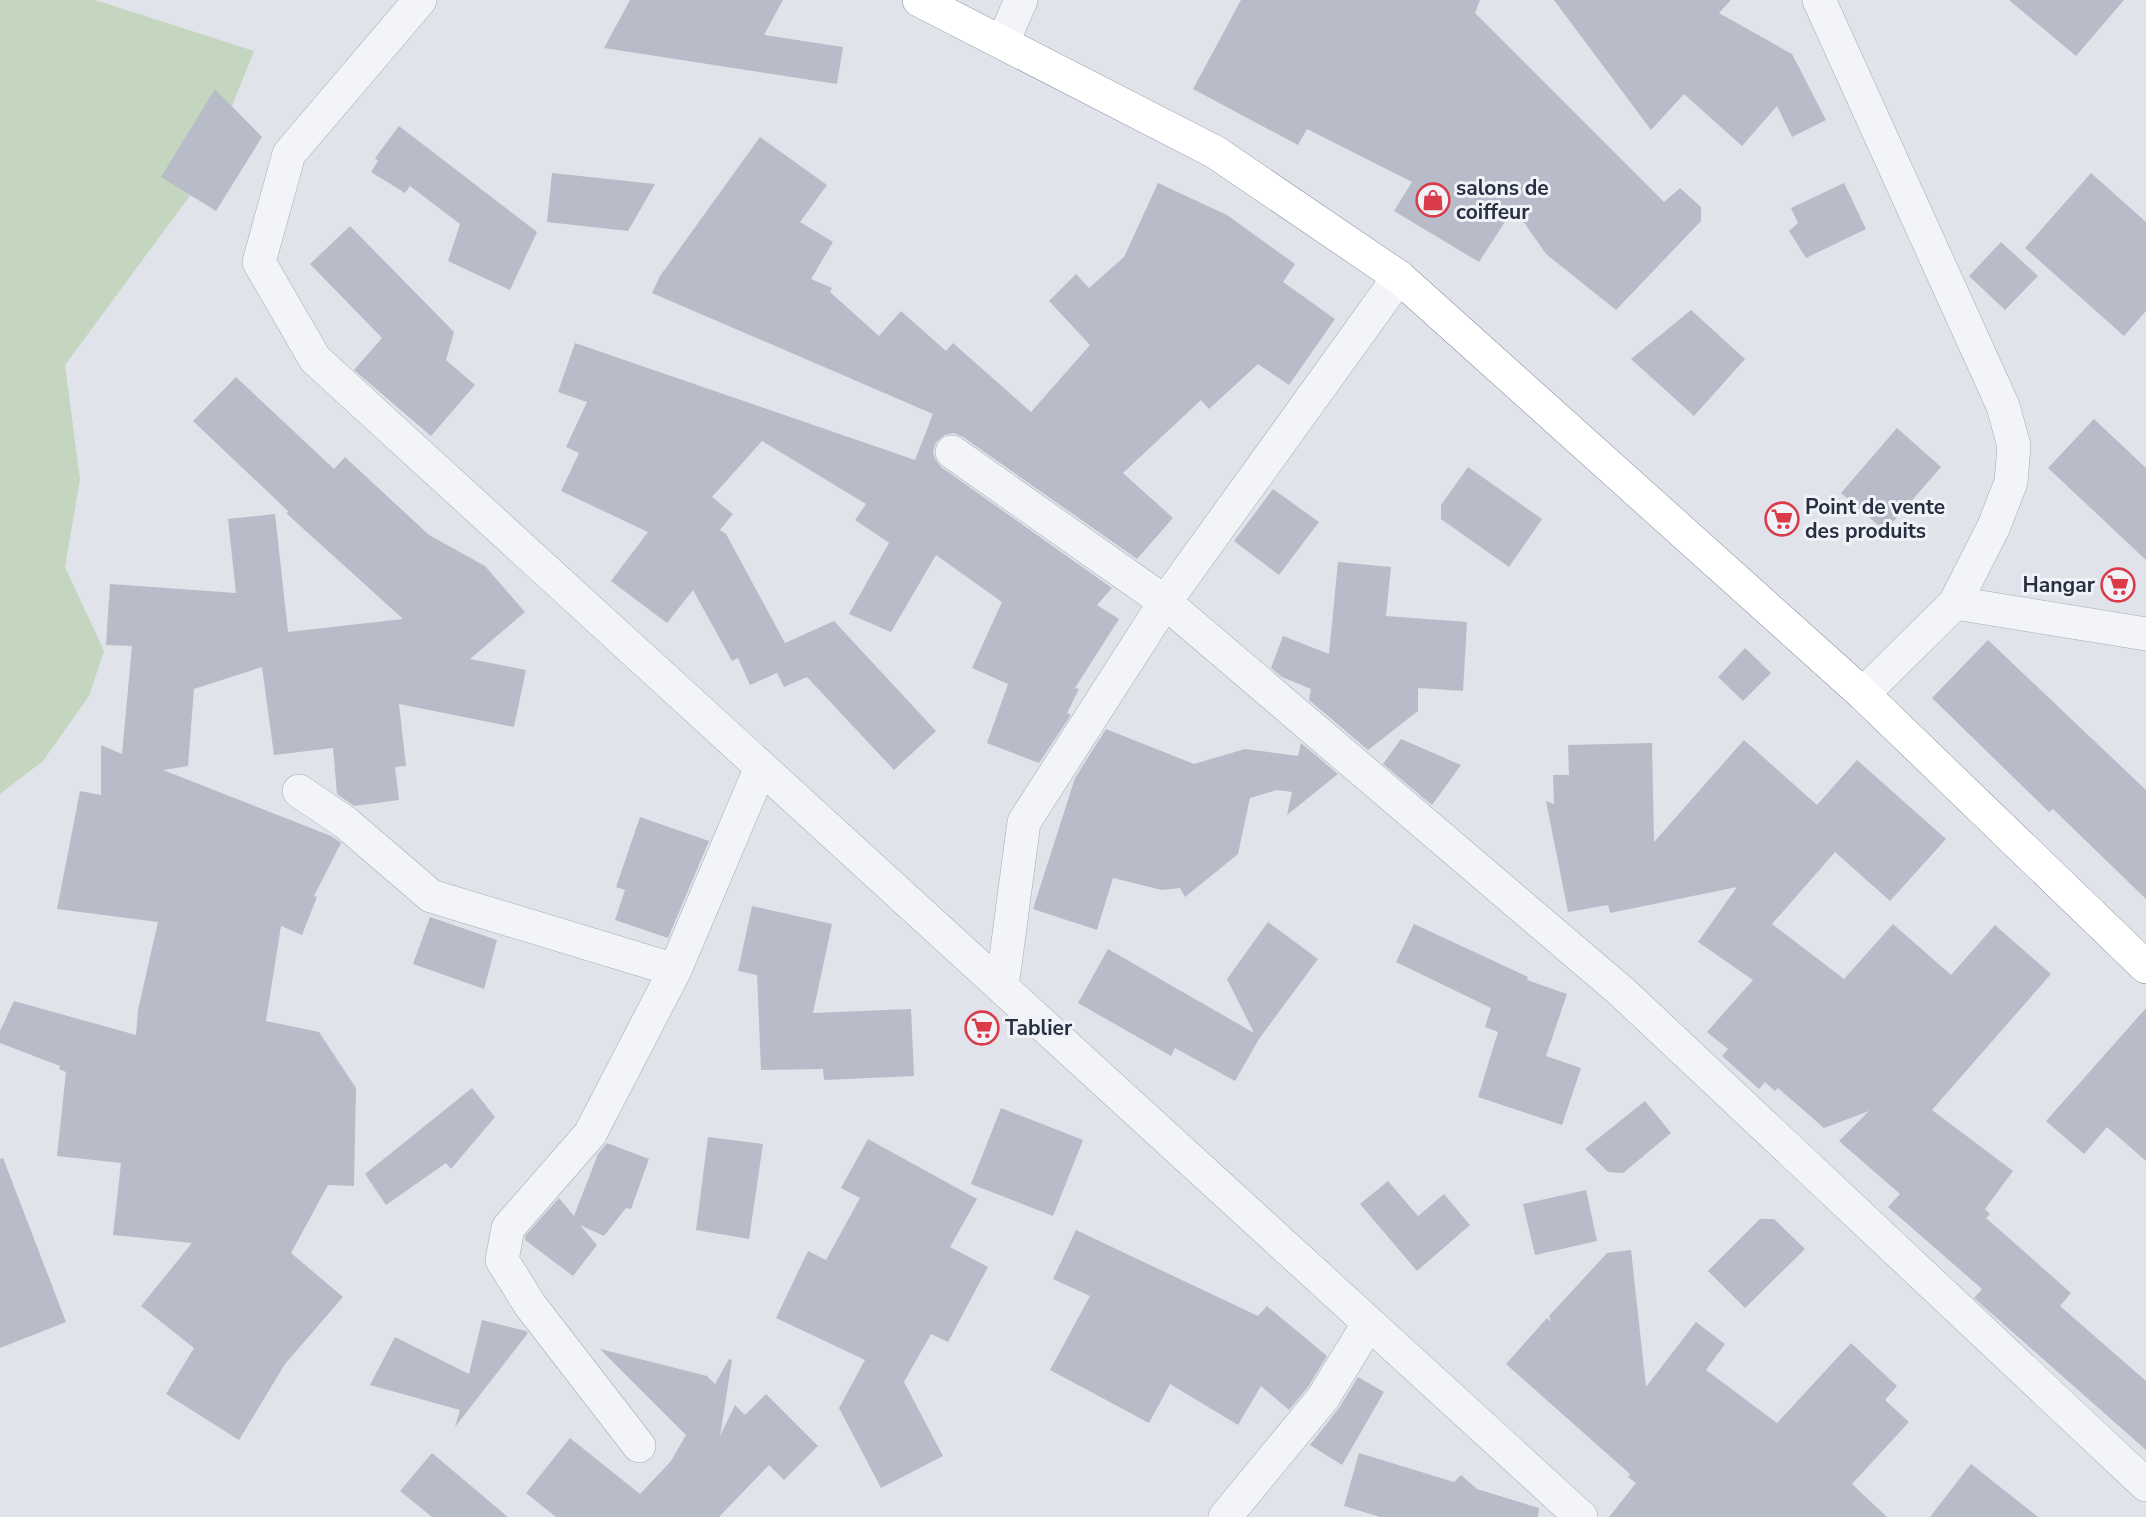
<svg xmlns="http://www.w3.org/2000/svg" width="2146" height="1517" viewBox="0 0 2146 1517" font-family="'Nunito Sans',sans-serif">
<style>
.green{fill:#c4d5c0}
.building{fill:#b7bcc8}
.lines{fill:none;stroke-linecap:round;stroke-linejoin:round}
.minor-casing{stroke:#a5a9b5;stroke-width:34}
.tertiary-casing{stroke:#a5a9b5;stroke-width:34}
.trunk-casing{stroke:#868fa2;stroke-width:34}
.minor{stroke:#f3f4f8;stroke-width:33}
.tertiary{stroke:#f3f4f8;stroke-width:33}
.trunk{stroke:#fff;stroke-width:33}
.labels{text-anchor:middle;stroke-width:6;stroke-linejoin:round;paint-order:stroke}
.poi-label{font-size:21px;font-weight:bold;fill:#272f43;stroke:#f0f2f7;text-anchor:start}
</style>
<rect width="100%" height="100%" fill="#e0e3ea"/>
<!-- green -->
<path class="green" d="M0,0H95L254,51L203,178L65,365L80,479L65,567L104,651L89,696L43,761L0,794Z"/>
<!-- building -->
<path class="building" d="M630,0H783L764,35L843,47L837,84L604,48Z
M1241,0H1480L1475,13L1664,202L1680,188L1701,207V221L1616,310L1546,254L1514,208L1479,262L1394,211L1412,182L1307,129L1298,145L1193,89Z
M1554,0H1731L1719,13L1792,54L1826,120L1792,137L1777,106L1742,146L1684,94L1651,130Z
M2009,0H2124L2076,56Z
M215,89L262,137L216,211L161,177Z
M399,126L537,232L510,290L448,261L460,224L410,186L405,193L371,172L378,161L375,158Z
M760,137L827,185L800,222L833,242L811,279L832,288L830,292L879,336L901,311L946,351L953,343L1031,412L1090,345L1049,301L1076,274L1089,288L1124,257L1158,183L1227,215L1295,264L1283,282L1335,319L1289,385L1258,364L1209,409L1201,400L1123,473L1173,518L1137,559L963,437L954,433L945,435L936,442L933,451L935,459L941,467L1112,588L1097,605L1119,619L1075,688L1079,689L1067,713L1071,715L1039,763L987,743L1008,684L972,668L1002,602L936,555L891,632L849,614L889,543L855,520L866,504L762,441L712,497L733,514L720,530L726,534L785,643L834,621L936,731L894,770L807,677L784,687L777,673L750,685L738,658L732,661L693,590L667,623L611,581L648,532L561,491L579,453L566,447L587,402L558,392L575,343L915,460L933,414L652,293L660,276Z
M552,173L655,184L628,231L547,222Z
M2091,173L2146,222V311L2124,336L2025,248Z
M1844,183L1866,229L1806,258L1789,231L1798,223L1791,208Z
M350,226L454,332L446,360L475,385L431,436L354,370L382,338L310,264Z
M2001,242L2038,276L2005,310L1969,276Z
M1691,310L1745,359L1694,416L1631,359Z
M236,377L334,469L345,457L429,535L485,566L525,612L470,659L526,670L514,727L399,704L406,766L395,767L399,800L354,806L337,794L333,748L274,755L262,667L194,689L188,766L163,770L331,836L341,843L314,896L317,897L302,935L281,926L266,1021L319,1032L356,1088L354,1186L328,1185L291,1253L343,1297L285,1364L239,1440L166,1394L194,1348L141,1306L192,1243L113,1235L121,1163L57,1156L66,1072L59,1069L60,1066L0,1043V1031L14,1001L136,1035L138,1010L158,922L57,909L80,791L101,795V745L122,754L132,646L106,645L110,584L236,593L228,519L275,514L288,632L403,619L286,513L289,512L193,421Z
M2094,419L2146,468V560L2048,468Z
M1897,428L1941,467L1885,531L1841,493Z
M1468,467L1542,519L1509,567L1441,519V505Z
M1273,489L1319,522L1279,575L1234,541Z
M1338,562L1391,567L1386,616L1467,622L1463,691L1418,688V711L1368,750L1309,700L1311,689L1282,677L1271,668L1283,636L1329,654Z
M1988,640L2146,790V899L2053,809L2049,812L1932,698Z
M1745,648L1771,673L1743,701L1718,677Z
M1106,729L1194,764L1245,749L1298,756L1301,743L1338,774L1287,815L1292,792L1277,790L1250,798L1238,854L1185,897L1180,888L1162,890L1113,878L1097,930L1033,909L1075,778Z
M1401,739L1461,765L1432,805L1383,764Z
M1744,740L1817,805L1857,760L1946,839L1890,901L1835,852L1772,924L1844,979L1893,924L1951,975L1995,925L2051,974L1932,1110L2013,1171L1985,1209L1990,1214L1986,1218L2071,1293L2060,1306L2146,1381V1450L1974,1298L1982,1289L1888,1207L1900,1194L1839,1141L1869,1111L1824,1128L1778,1088L1775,1091L1765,1082L1759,1089L1722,1056L1728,1049L1707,1032L1753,980L1698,942L1737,887L1610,913L1608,905L1568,912L1546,801L1554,804L1553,775H1569L1568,745L1652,743L1654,842Z
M640,817L709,841L668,938L615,920L625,890L616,887Z
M752,906L832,924L813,1013L911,1009L914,1076L824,1080L823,1069L761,1070L757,975L738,971Z
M430,917L497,940L484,989L413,964Z
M1268,922L1318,959L1259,1039L1235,1081L1175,1048L1171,1056L1078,1003L1108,949L1254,1033L1227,979Z
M1414,924L1528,977L1527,980L1567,994L1546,1056L1581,1068L1562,1125L1478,1097L1498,1032L1485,1027L1491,1008L1396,962Z
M2146,1008V1161L2107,1127L2084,1154L2046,1121Z
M472,1088L495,1117L451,1169L446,1163L386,1205L365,1174Z
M1645,1101L1671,1133L1623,1173L1608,1172L1585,1149Z
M1001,1108L1083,1140L1053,1216L971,1184Z
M708,1137L763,1144L749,1239L696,1230Z
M868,1139L977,1199L950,1247L988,1267L948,1342L931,1334L904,1382L943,1456L881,1488L839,1408L865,1360L776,1318L808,1251L826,1260L860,1198L841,1188Z
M607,1143L649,1159L631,1209L626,1208L604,1236L580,1225L597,1245L573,1276L525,1240V1236L559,1198L574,1216L598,1154Z
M3,1158L66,1322L0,1348V1159Z
M1388,1181L1418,1216L1444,1194L1470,1225L1417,1271L1360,1204Z
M1586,1190L1597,1241L1535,1255L1523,1204Z
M1760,1219H1774L1805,1249L1745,1308L1708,1271Z
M1076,1230L1258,1316L1267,1306L1327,1356L1308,1387L1289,1410L1261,1386L1238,1425L1170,1384L1149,1423L1050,1370L1090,1296L1053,1279Z
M1631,1250L1646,1387L1696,1322L1725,1344L1706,1370L1777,1423L1851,1343L1897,1386L1885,1400L1909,1422L1852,1484L1887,1517H1609L1636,1483L1628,1477L1630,1474L1506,1364L1547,1318L1551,1322L1549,1316L1607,1253Z
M482,1320L526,1331L528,1333L455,1427L460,1410L370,1385L395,1337L469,1374Z
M600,1349L707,1376L715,1384L729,1359L732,1360L720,1436L735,1405L745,1415L766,1394L818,1446L784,1480L769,1465L719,1517H556L526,1493L570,1438L640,1494L671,1461L686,1435Z
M1358,1377L1384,1392L1342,1465L1310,1445L1339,1408Z
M432,1453L508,1517H432L400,1491Z
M1359,1453L1454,1482L1461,1475L1477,1489L1539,1508L1538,1517H1380L1344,1506Z
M1971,1464L2038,1517H1930Z"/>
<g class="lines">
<!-- minor casing -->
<g class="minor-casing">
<path id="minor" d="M420,0L289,154L259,262L315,359L1581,1517
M1003,42L1021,0
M952,452L1165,602L1622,992L2146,1485
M1955,603L2146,634
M299,791L346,823L431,896L675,970
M1002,987L1024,822L1165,602L1399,277
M639,1446L530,1305L502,1260L508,1228L590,1134L675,970L761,767
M1225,1517L1323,1398L1369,1323"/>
</g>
<!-- tertiary casing -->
<g class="tertiary-casing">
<path id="tertiary" d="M1819,0L2003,406L2014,446L2011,482L1994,526L1955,603L1863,694"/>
</g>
<!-- trunk casing -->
<g class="trunk-casing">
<path id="trunk" d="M919,0L1215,152L1399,277L1863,694L2146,967"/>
</g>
<!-- minor -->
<use href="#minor" class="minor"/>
<!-- tertiary -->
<use href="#tertiary" class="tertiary"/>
<!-- trunk -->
<use href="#trunk" class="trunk"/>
</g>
<!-- icons -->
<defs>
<g id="shop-ring" transform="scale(1.725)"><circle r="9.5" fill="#f0f2f7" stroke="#d93b49" stroke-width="1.5"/><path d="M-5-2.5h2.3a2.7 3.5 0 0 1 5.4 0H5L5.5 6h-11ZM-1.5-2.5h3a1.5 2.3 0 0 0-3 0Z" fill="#d93b49"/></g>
<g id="supermarket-ring" transform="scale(1.725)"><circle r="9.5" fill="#f0f2f7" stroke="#d93b49" stroke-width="1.5"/><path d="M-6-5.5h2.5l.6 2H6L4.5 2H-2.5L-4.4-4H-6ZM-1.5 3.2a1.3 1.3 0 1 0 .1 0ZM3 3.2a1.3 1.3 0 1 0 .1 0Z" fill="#d93b49"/></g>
</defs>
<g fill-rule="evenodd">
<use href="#shop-ring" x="1433" y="200"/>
<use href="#supermarket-ring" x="1782" y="519"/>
<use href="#supermarket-ring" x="2118" y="585"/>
<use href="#supermarket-ring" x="982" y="1028"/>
</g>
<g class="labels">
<!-- poi labels -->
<g class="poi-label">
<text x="1456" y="195">salons de<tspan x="1456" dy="24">coiffeur</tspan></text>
<text x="1805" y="514">Point de vente<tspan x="1805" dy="24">des produits</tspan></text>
<text x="2095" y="592" text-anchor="end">Hangar</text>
<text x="1005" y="1035">Tablier</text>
</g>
</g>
</svg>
